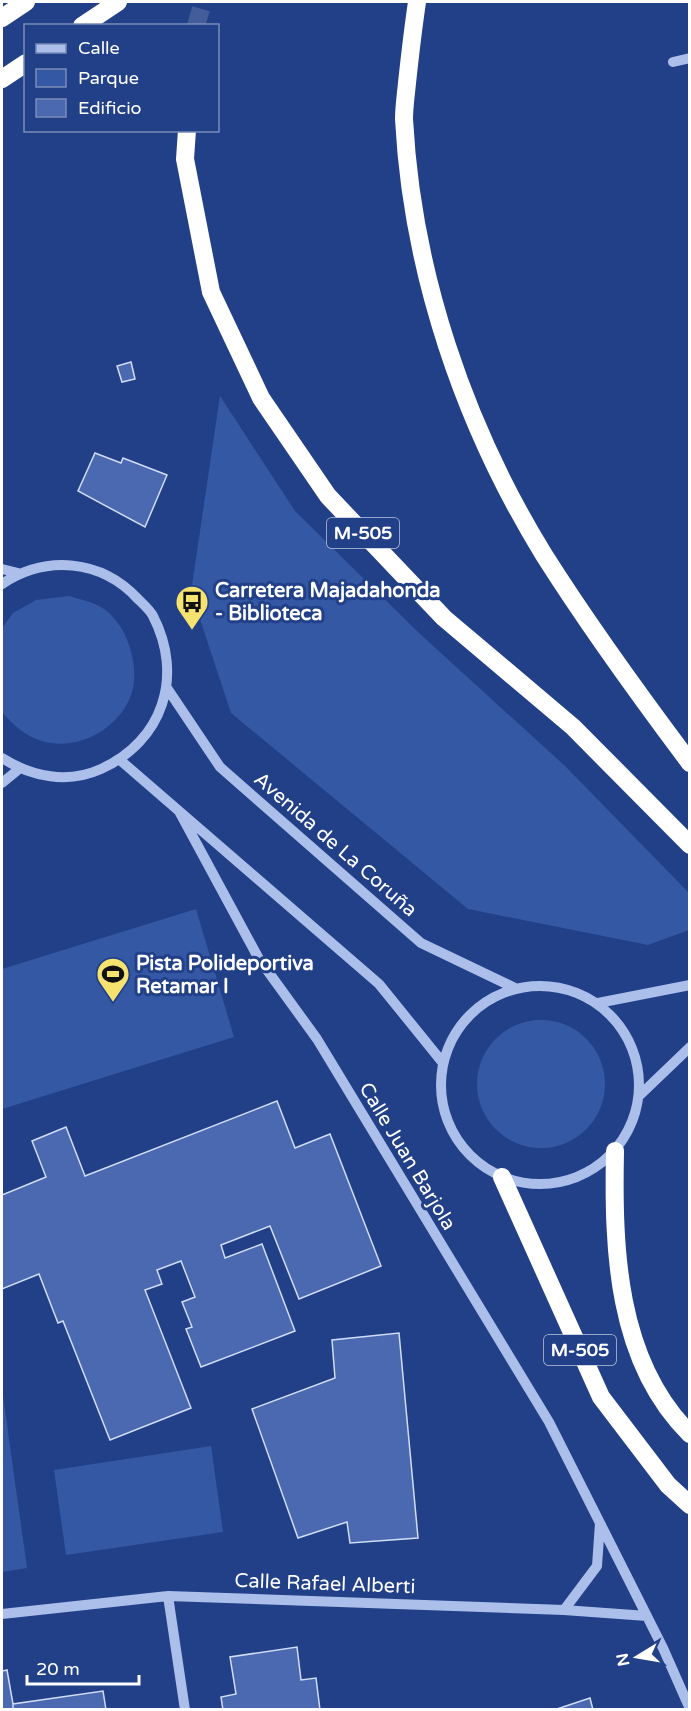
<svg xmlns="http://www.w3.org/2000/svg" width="691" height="1711" viewBox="0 0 691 1711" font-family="'Varela Round',sans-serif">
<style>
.green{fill:#3558a5}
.building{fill:#4a69b0;stroke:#d1ddf7;stroke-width:1.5}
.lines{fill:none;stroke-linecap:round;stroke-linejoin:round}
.highway-tunnel{stroke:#425d9a;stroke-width:18;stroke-dasharray:18 9;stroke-linecap:butt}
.minor{stroke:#acbfea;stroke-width:10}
.highway{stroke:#fff;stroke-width:18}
.labels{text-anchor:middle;stroke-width:6;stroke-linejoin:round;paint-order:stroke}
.shield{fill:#214088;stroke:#bcc6db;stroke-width:1.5}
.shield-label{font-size:18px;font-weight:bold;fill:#fff}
.poi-label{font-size:20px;font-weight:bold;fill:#fff;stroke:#214088;text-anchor:start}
.street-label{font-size:20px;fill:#fff;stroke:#214088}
</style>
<rect width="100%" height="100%" fill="#214088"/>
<!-- green -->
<path class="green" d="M220,396L295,511L419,633L565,766L689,893V930L648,945L468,909L231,713L191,592Z
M69,596C78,599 90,601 99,606C114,614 124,630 129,645C134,660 137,679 131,695C119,729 77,752 42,741C25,736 13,725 2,712V628L13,613L36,600Z
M196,909L234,1037L2,1109V969Z
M477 1084a64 64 0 1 1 128 0a64 64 0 1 1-128 0Z
M2,1389L27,1568L2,1572Z
M211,1446L223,1532L66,1555L54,1470Z"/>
<!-- building -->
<path class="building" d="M131,362L135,379L122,382L117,366Z
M95,453L121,463L123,458L167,475L145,527L78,491Z
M277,1101L295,1148L330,1134L381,1266L299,1299L270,1226L221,1245L225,1258L262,1244L295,1331L201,1367L186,1329L192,1327L182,1302L195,1297L181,1261L157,1270L162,1284L145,1290L191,1408L110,1440L63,1321L58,1323L39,1274L2,1289V1195L46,1177L32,1141L66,1127L85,1176Z
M399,1333L418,1538L350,1543L347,1522L298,1538L252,1409L335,1378L332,1340Z
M297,1647L301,1680L316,1678L320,1710H223L221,1697L236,1694L230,1657Z
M7,1670L13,1704V1710H2V1671Z
M103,1691L106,1710H13V1704Z
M590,1698L593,1710H554Z"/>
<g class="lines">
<!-- highway-tunnel -->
<path class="highway-tunnel" d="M196,26L203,2"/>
<!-- minor -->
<path class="minor" d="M673,62L690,58
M2,569L18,573
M2,584C46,555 101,559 138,599C143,604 150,610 153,616C184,676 163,741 101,769C68,784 32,777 2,758
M167,688L220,767L421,943L515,988
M120,760L379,984L443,1063
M2,783L19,769
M179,811L259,959L317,1039L549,1422L600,1523L597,1566L564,1610
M441 1085a99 99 0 1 1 198 0a99 99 0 1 1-198 0Z
M598,1003L690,985
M639,1096L690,1047
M600,1523L663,1648L690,1709
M168,1596L185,1710
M2,1614L168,1596L564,1610L647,1616"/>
<!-- highway -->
<path class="highway" d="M417,2C413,29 410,55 407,83C406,94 404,107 404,119C412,272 464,425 544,555C589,626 639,695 690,763
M2,18L26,2
M82,26L118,2
M2,79L26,63
M187,130L185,159L211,292L261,398L328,496L444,618L573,727L690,845
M615,1151C613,1248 616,1361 690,1434
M502,1177L601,1397L668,1485L690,1505"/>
</g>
<!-- icons -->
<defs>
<g id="bus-pin" transform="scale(1.725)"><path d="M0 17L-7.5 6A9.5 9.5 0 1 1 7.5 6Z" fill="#f6e26e" stroke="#214088"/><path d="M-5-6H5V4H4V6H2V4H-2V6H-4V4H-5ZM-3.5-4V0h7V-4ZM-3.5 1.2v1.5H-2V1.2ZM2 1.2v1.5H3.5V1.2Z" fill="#111"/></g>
<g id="stadium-pin" transform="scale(1.725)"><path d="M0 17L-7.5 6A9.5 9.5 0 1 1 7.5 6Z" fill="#f6e26e" stroke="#214088"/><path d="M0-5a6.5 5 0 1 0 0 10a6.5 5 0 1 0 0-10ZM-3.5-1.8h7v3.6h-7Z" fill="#111"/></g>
</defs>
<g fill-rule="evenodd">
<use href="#bus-pin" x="192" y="602"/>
<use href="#stadium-pin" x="113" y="974"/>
</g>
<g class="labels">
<!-- shield labels -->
<g class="shield">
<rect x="327" y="518" width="72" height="30" rx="4.5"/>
<rect x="544" y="1335" width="72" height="30" rx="4.5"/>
</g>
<g class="shield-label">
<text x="363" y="539">M-505</text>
<text x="580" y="1356">M-505</text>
</g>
<!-- poi labels -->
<g class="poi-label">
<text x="215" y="597">Carretera Majadahonda<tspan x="215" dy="23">- Biblioteca</tspan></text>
<text x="136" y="970">Pista Polideportiva<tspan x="136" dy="23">Retamar I</tspan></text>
</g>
<!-- street labels -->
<g class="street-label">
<text transform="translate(336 844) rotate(41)" y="7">Avenida de La Coruña</text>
<text transform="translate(408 1156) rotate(59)" y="7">Calle Juan Barjola</text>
<text transform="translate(325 1583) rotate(2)" y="7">Calle Rafael Alberti</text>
</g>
</g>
<!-- border -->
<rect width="691" height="1711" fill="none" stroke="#ffffff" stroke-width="6"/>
<!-- legend -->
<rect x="24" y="24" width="195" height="108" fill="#214088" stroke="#7a8cb8" stroke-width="1.5"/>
<rect x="36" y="44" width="30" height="9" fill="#acbfea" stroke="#7a8cb8" stroke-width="1.5"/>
<text x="78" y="54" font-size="18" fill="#ffffff">Calle</text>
<rect x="36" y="69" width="30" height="18" fill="#3558a5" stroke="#7a8cb8" stroke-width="1.5"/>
<text x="78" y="84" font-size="18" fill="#ffffff">Parque</text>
<rect x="36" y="99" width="30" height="18" fill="#4a69b0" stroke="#7a8cb8" stroke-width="1.5"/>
<text x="78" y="114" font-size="18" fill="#ffffff">Edificio</text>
<!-- north arrow -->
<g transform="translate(637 1657) rotate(259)" stroke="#214088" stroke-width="4.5" paint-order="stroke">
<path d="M0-4.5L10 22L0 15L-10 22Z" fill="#ffffff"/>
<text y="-9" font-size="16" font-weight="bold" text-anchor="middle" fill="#ffffff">N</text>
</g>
<!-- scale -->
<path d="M27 1675v9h112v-9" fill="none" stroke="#ffffff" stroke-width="3"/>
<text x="36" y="1675" font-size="18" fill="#ffffff" stroke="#214088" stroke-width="4.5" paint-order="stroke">20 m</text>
</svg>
